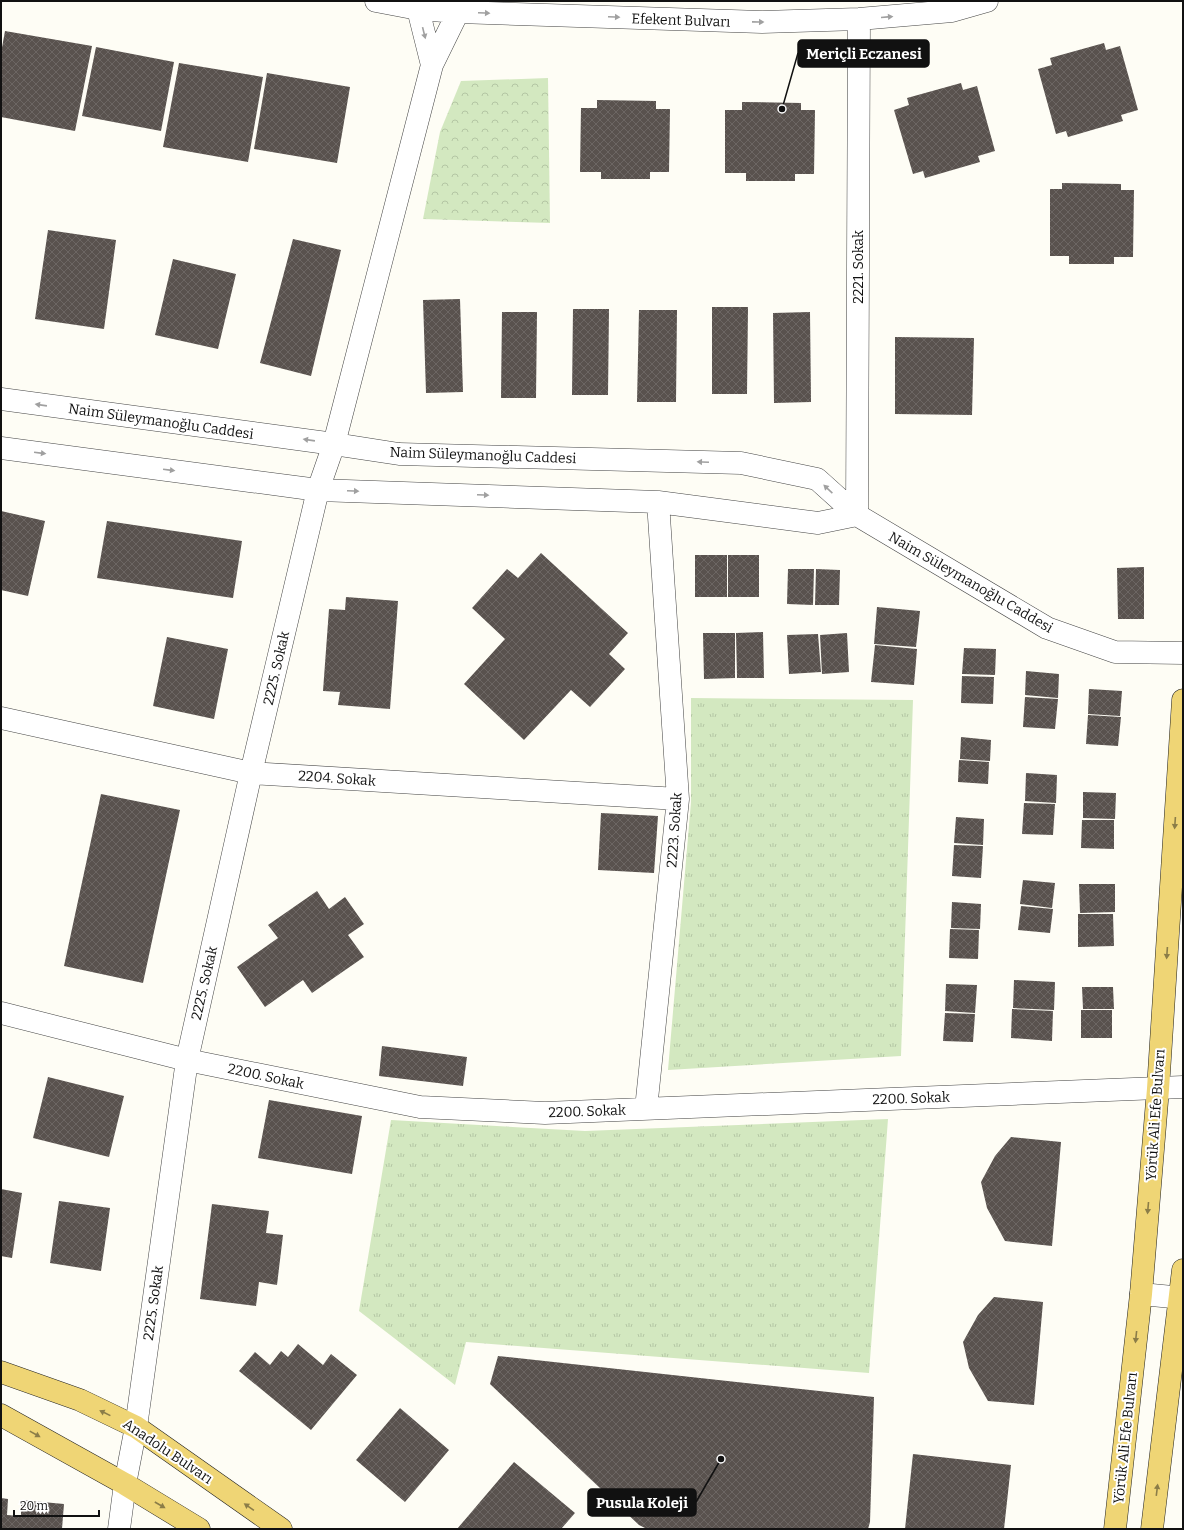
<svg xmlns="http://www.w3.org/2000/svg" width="1184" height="1530" viewBox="0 0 1184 1530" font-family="Bitter,serif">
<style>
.grass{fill:url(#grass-tufts)}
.park{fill:url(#park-crowns)}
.building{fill:url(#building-cross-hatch)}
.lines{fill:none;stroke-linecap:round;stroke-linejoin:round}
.minor-casing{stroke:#444;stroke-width:23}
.major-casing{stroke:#222;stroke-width:23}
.minor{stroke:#fff;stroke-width:22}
.major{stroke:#efd575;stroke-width:22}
.oneway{fill:#a0a0a0}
.oneway2{fill:#8b7d48}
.labels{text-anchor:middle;stroke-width:4;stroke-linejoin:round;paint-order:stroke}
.street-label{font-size:14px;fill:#111;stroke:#fff}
.leader{fill:none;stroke:#111;stroke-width:1.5}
.callout-dot{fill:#111;stroke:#fff;stroke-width:1.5}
.callout{fill:#111;stroke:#111;stroke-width:1.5}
.callout-label{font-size:15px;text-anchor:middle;font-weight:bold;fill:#fff}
</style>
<defs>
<pattern id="grass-tufts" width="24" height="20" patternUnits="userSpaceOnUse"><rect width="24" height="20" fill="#d3e8c0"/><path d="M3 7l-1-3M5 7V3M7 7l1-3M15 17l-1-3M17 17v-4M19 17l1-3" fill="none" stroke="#b4c6a4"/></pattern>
<pattern id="park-crowns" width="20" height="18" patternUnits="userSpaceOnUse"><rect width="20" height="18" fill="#d3e8c0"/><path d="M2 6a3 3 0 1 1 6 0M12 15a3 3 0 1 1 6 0" fill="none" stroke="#b4c6a4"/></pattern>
<pattern id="building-cross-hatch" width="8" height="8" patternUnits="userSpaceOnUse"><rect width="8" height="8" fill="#59524e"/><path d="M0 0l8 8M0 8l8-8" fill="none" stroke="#6c6663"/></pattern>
</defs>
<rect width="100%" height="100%" fill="#fefdf5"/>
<!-- grass -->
<path class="grass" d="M691,698L913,700L901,1056L668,1070L691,802Z
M888,1119L869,1373L466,1342L455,1385L359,1311L391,1120L585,1131Z"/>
<!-- park -->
<path class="park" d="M548,78L550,223L423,219L440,132L461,81Z"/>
<!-- building -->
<path class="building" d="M5,31L92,46L75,131L1,117V53Z
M1104,43L1106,50L1120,46L1138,110L1121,115L1123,121L1068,137L1066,131L1056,134L1038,69L1052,65L1050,58Z
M96,47L174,62L161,131L82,116Z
M179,63L263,77L248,162L163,147Z
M267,73L350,87L337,163L254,149Z
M961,83L963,90L977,86L995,151L978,156L980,162L925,178L923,171L913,174L894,110L909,105L907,98Z
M597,100L656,101V109H670L669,172H650V179H601V172H580L581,108H597Z
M742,102L801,103V110H815L814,174H795V181H746V173H725V110H742Z
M1062,183L1121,184V190H1134L1133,257H1114V264H1069V256H1050V189H1062Z
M48,230L116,240L104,329L35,319Z
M293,239L341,250L311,376L260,363Z
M173,259L236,274L218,349L155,335Z
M460,299L463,392L426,393L423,300Z
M712,307H748L747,394H712Z
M573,309H609L608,395H572Z
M639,310H677L676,402H637Z
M502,312H537L536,398H501Z
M810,312L811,402L774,403L773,313Z
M895,337L974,338L972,415L895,414Z
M1,511L45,521L28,596L1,590Z
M107,521L242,541L233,598L97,578Z
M541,553L628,633L609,654L625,669L590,707L571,690L524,740L464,684L505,639L472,608L507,569L518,578Z
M695,555H727V597H695Z
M728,555H759V597H728Z
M1144,567V619H1118L1117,568Z
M788,569H814L813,605L787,604Z
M816,569L840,570L839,605H815Z
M346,597L398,601L390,709L338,705L340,692L323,691L329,609L345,610Z
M877,607L920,611L916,647L874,644Z
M763,632L764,678H737L736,633Z
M703,633H735V678L704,679Z
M847,633L849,672L822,674L820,635Z
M818,634L821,672L789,674L787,635Z
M167,637L228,649L214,719L153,706Z
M875,645L917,649L914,685L871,682Z
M964,648L996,649L995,675L962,674Z
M1026,671L1059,674L1058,698L1025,695Z
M962,676L994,677L993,704L961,703Z
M1089,689L1122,691L1120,716L1088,714Z
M1025,697L1058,699L1055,729L1023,727Z
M1088,715L1121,717L1118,746L1086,744Z
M961,737L991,740L990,761L960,759Z
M959,760L989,762L988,784L958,782Z
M1026,773L1057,775L1056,803L1025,801Z
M1083,792L1116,793L1115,819L1083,818Z
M101,794L180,810L143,983L64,966Z
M1024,803L1055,804L1053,835L1022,834Z
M601,813L658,816L654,873L598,870Z
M956,817L984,819L983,845L954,843Z
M1082,820H1114V849L1081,848Z
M954,845L983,846L981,878L952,876Z
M1023,880L1055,883L1052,908L1020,904Z
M1079,884H1115V912L1080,913Z
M317,891L329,909L345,897L364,924L348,935L364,957L312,993L303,980L265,1007L237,967L278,938L268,925Z
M952,902L981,904L980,929L951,928Z
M1021,906L1053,909L1050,933L1018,930Z
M1078,914H1113L1114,946L1078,947Z
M950,929L979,930L978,959L949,958Z
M1014,980L1055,982L1054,1010L1013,1008Z
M946,984L977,985L975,1013L945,1011Z
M1082,987H1113L1114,1009H1083Z
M1012,1009L1053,1011L1052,1041L1011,1038Z
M1081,1010H1112V1038H1081Z
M945,1013L975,1014L973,1042L943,1041Z
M382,1046L467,1057L463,1086L379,1076Z
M48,1077L124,1096L109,1157L33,1138Z
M269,1100L362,1116L352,1174L258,1158Z
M1011,1137L1061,1142L1052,1246L1005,1241L987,1208L981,1182L995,1156Z
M1,1189L22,1193L12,1258L1,1256Z
M59,1201L110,1208L101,1271L50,1263Z
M212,1204L269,1211L266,1233L283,1235L277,1285L259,1282L256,1306L200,1299Z
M994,1297L1043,1302L1034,1405L988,1401L969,1368L963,1342L978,1315Z
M298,1344L323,1365L331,1354L357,1375L311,1430L239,1371L255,1352L270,1365L281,1351L288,1357Z
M498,1356L874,1397L870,1522L868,1529H647L639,1525L490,1384Z
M400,1408L449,1450L405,1502L356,1460Z
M913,1454L1011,1465L1004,1529H905Z
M514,1462L575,1513L561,1529H457Z
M1,1498L8,1499L7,1515L21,1516V1500L64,1504L62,1529H1Z"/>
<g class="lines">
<!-- minor casing -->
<g class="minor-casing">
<path id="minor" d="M376,1L418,9L458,12L762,22L859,19L952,11L987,1
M419,1L418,9L432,65
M1,399L334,444L399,454L741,463L817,479L857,515
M1,448L318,490L658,502L818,523L857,515L1047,628L1115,652L1183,653
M857,515L859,19
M1,718L251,773L678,799
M1,1013L187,1060L420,1107L545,1113L1183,1087
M646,1109L678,799L658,502
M1141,1294L1183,1298
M119,1529L125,1484L136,1427L187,1060L251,773L318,490L334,444L432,65L458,12V1"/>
</g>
<!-- major casing -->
<g class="major-casing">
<path id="major" d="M1,1372L80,1400L136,1427L281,1529
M1,1415L125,1484L199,1529
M1115,1529L1141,1294L1158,1089L1183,700
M1152,1529L1183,1270"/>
</g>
<!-- minor -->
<use href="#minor" class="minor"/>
<!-- major -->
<use href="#major" class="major"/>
</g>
<!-- one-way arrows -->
<defs><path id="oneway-solid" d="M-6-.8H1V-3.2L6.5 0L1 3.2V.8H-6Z"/></defs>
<g class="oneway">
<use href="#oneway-solid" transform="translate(484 13) rotate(2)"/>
<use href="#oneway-solid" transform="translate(614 17) rotate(2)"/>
<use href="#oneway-solid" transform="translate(887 17) rotate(-5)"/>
<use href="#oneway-solid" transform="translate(758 22) rotate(1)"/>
<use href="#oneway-solid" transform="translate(424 33) rotate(76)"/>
<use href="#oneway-solid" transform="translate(41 405) rotate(-172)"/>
<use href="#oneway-solid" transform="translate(309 440) rotate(-172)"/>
<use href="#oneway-solid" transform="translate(40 453) rotate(7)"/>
<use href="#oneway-solid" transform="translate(703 462) rotate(-178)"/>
<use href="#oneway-solid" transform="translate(169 470) rotate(7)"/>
<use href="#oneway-solid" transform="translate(828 489) rotate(-137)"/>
<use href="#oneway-solid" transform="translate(353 491) rotate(2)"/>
<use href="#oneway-solid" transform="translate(483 495) rotate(2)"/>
</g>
<g class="oneway2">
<use href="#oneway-solid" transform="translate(1175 823) rotate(94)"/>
<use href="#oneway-solid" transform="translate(1167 953) rotate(94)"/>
<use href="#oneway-solid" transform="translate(1148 1208) rotate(95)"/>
<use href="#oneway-solid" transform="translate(1136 1337) rotate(96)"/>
<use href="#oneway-solid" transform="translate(105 1413) rotate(-154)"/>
<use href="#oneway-solid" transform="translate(35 1434) rotate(29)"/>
<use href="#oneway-solid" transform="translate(1157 1490) rotate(-83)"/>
<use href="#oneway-solid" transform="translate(160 1505) rotate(30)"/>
<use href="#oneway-solid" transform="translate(249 1507) rotate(-145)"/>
</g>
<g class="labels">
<!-- street labels -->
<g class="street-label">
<text transform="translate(681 20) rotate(2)" y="5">Efekent Bulvarı</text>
<text transform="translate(858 267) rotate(-90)" y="5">2221. Sokak</text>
<text transform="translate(161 421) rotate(8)" y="5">Naim Süleymanoğlu Caddesi</text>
<text transform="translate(483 455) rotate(2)" y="5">Naim Süleymanoğlu Caddesi</text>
<text transform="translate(971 582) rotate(30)" y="5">Naim Süleymanoğlu Caddesi</text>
<text transform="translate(276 668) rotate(-77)" y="5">2225. Sokak</text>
<text transform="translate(337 778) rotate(4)" y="5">2204. Sokak</text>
<text transform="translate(674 830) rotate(-86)" y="5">2223. Sokak</text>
<text transform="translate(204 983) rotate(-77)" y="5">2225. Sokak</text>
<text transform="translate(266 1076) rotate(12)" y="5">2200. Sokak</text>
<text transform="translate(911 1098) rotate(-2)" y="5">2200. Sokak</text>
<text transform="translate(587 1111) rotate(-2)" y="5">2200. Sokak</text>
<text transform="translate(1155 1115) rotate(-86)" y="5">Yörük Ali Efe Bulvarı</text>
<text transform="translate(153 1303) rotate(-82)" y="5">2225. Sokak</text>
<text transform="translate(1125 1438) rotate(-84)" y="5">Yörük Ali Efe Bulvarı</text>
<text transform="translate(168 1451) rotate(34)" y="5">Anadolu Bulvarı</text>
</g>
</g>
<!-- callouts -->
<path class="leader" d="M782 109L798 53M721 1459L696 1502"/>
<g class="callout-dot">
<circle cx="782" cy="109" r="4"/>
<circle cx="721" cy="1459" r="4"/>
</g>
<g class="callout">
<rect x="798" y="40" width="131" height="27" rx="4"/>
<rect x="588" y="1489" width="108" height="27" rx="4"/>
</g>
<g class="callout-label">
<text x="864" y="59">Meriçli Eczanesi</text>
<text x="642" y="1508">Pusula Koleji</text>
</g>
<!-- border -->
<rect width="1184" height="1530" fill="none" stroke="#111111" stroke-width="4"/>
<!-- scale -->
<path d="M14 1510v6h85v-6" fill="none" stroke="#111111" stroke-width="2"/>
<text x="20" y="1510" font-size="12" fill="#111111" stroke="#ffffff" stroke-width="3" paint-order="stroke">20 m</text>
</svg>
